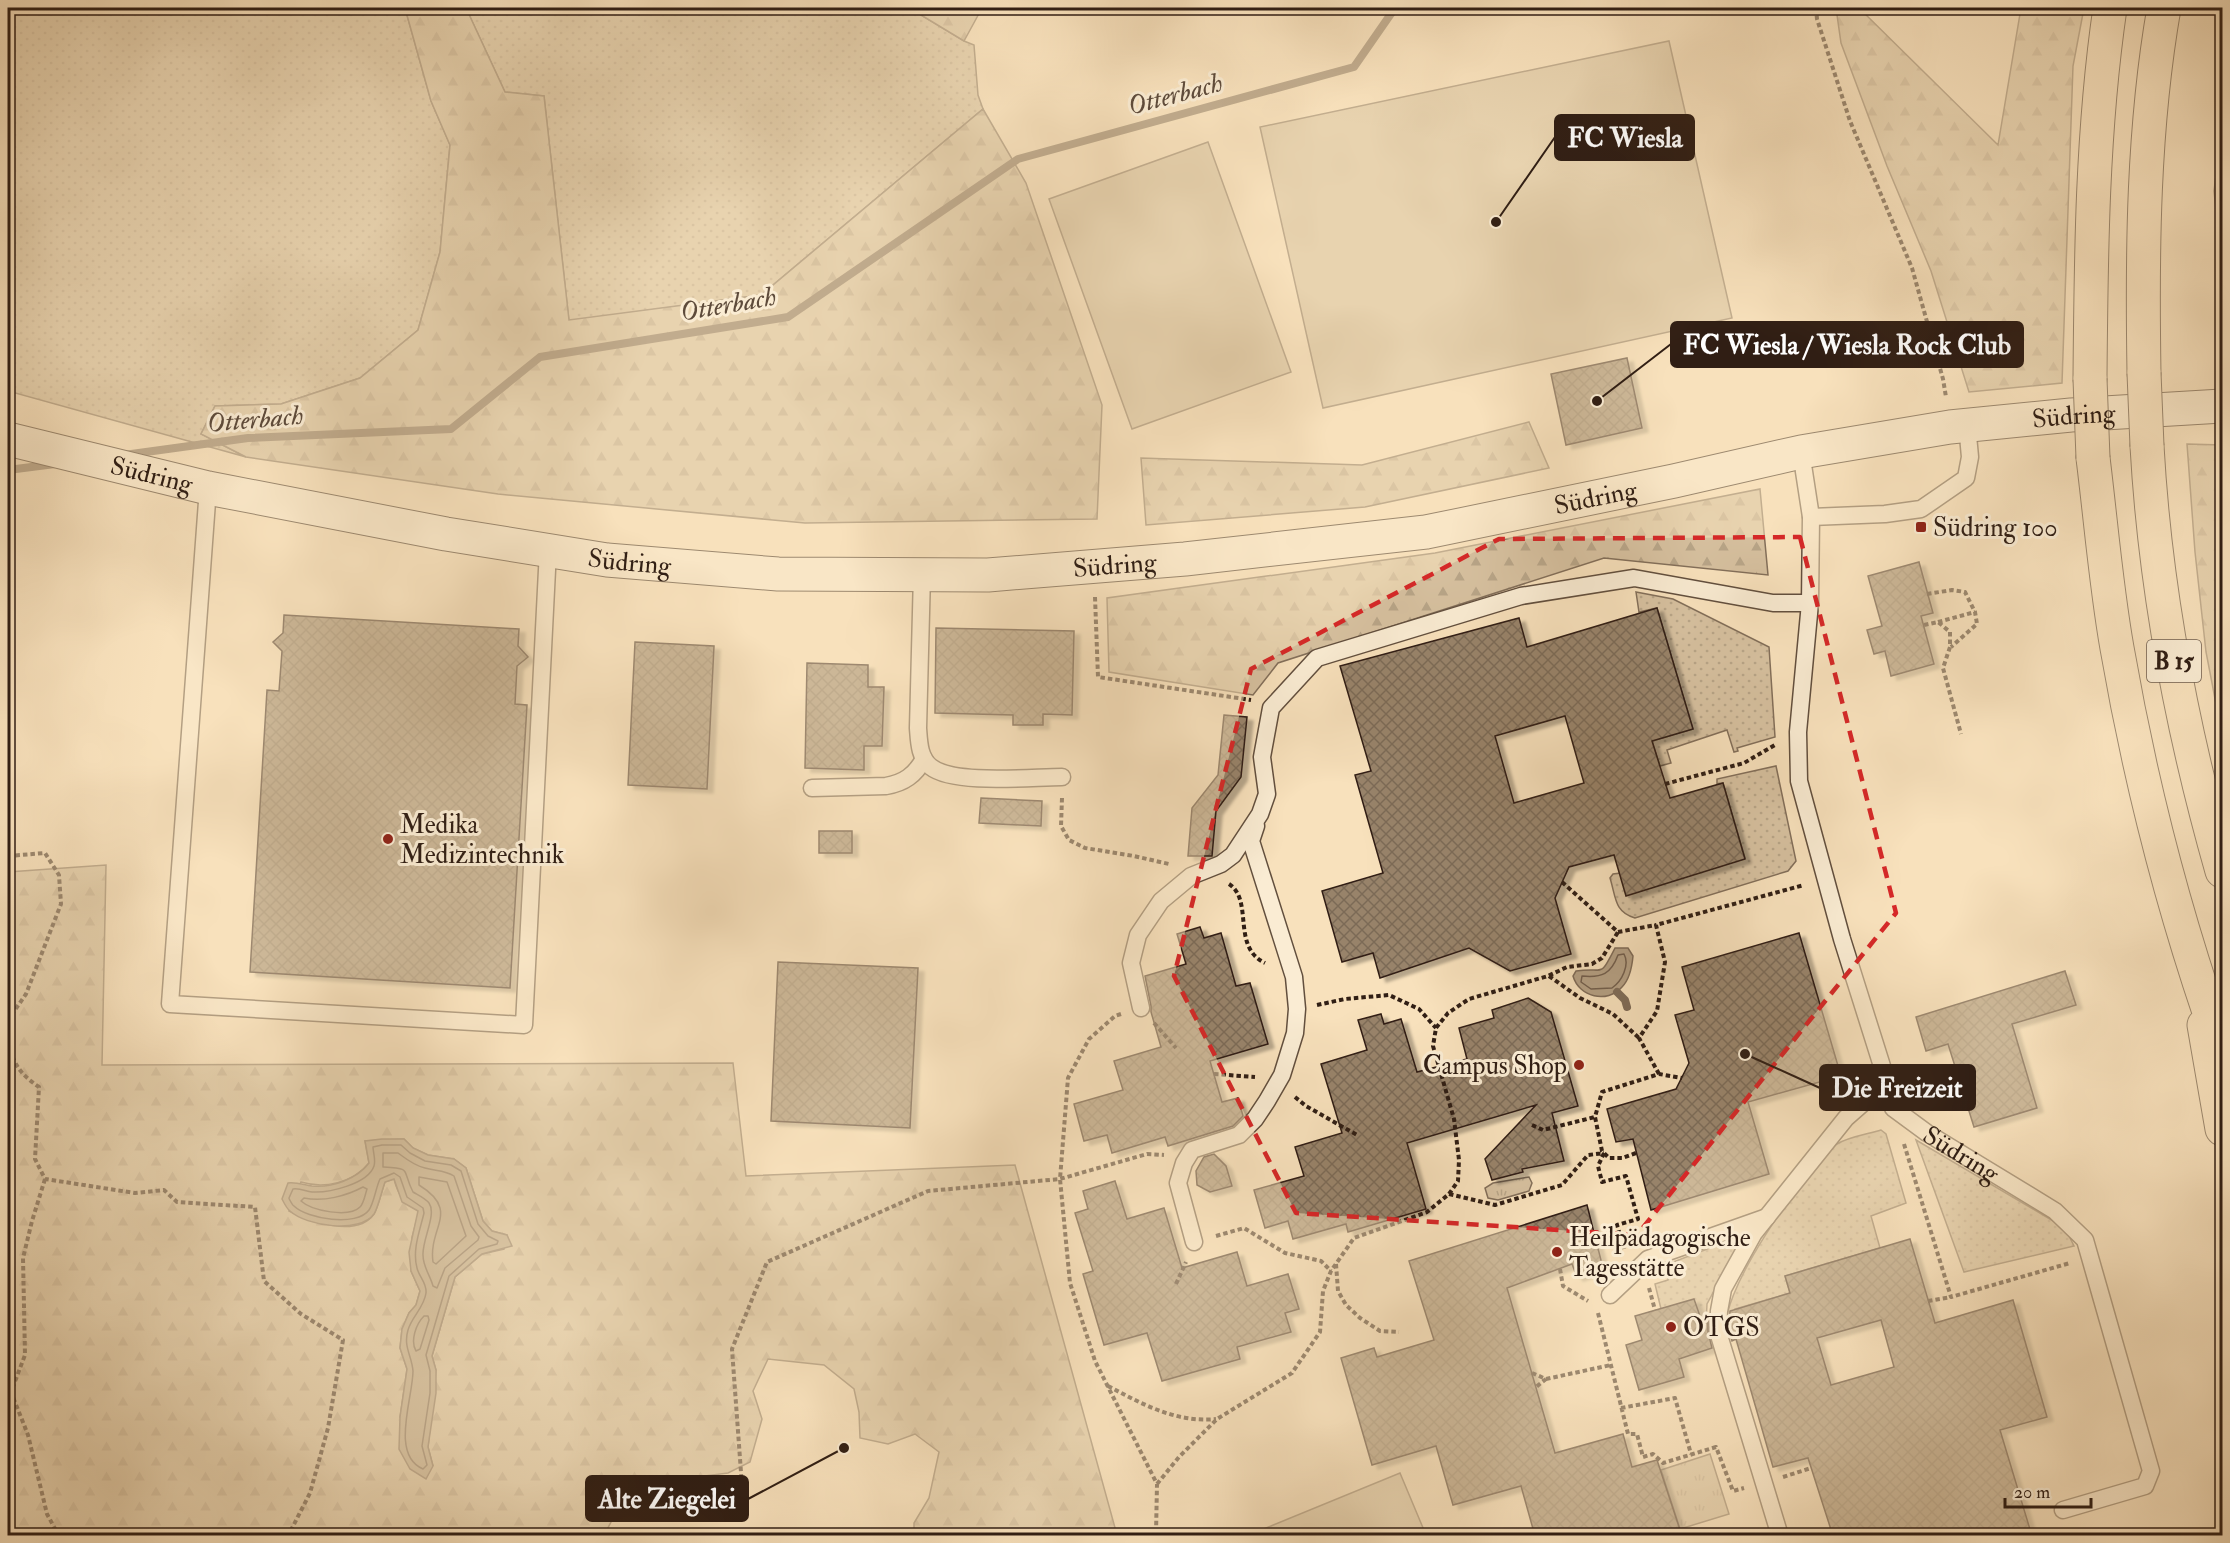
<svg xmlns="http://www.w3.org/2000/svg" width="2230" height="1543" viewBox="0 0 2230 1543" font-family="'IM FELL Double Pica',serif">
<style>
.grass{fill:url(#grass-dots);stroke:#836f5a;stroke-width:1.5}
.forest{fill:url(#forest-firs);stroke:#836f5a;stroke-width:1.5;fill-rule:evenodd}
.park{fill:url(#park-tufts);stroke:#836f5a;stroke-width:1.5}
.pitch{fill:#d6c09f;stroke:#836f5a;stroke-width:1.5}
.water{fill:#b49f83;stroke:#7f6b57;stroke-width:1.5}
.lines{fill:none;stroke-linecap:round;stroke-linejoin:round}
.shore{stroke:#725e4c;stroke-width:1.5}
.stream{stroke:#7f6b57;stroke-width:8}
.building{fill:url(#building-cross-hatch);stroke:#301e14;stroke-width:1.5;fill-rule:evenodd;filter:url(#shadow)}
.lane-casing{stroke:#624f3e;stroke-width:19}
.secondary-casing{stroke:#301e14;stroke-width:35}
.highway-casing{stroke:#301e14;stroke-width:35}
.path{stroke:#301e14;stroke-width:4;stroke-dasharray:4.5 3;stroke-linecap:butt}
.lane{stroke:#faecd3;stroke-width:16}
.secondary{stroke:#faecd3;stroke-width:33}
.highway{stroke:#f8e1bc;stroke-width:33}
.highway-bridge-casing{stroke:#301e14;stroke-width:35;stroke-linecap:butt}
.highway-bridge{stroke:#f8e1bc;stroke-width:33}
.marked{fill:none;stroke:#d62828;stroke-width:4.5;stroke-dasharray:12 8;stroke-linejoin:round}
.poi-dot{fill:#8f2418;stroke:#faecd3;stroke-width:2}
.labels{text-anchor:middle;stroke-width:6;stroke-linejoin:round;paint-order:stroke}
.shield{fill:#faecd3;stroke:#6d5c4d;stroke-width:1.5}
.shield-label{font-size:24px;font-weight:bold;fill:#301e14}
.street-label{font-size:26px;fill:#301e14;stroke:#faecd3}
.poi-label{font-size:26px;fill:#301e14;stroke:#faecd3;text-anchor:start}
.water-label{font-size:27px;font-style:italic;fill:#5e4b3b;stroke:#faecd3}
.leader{fill:none;stroke:#301e14;stroke-width:2}
.callout-dot{fill:#301e14;stroke:#faecd3;stroke-width:2}
.callout{fill:#301e14;stroke:#301e14;stroke-width:2}
.callout-label{font-size:27px;text-anchor:middle;font-weight:bold;fill:#fff}
</style>
<defs>
<pattern id="grass-dots" width="8" height="8" patternUnits="userSpaceOnUse" patternTransform="scale(1.5)"><rect width="8" height="8" fill="#d6c09f"/><path d="M2 2h.1M6 6h.1" fill="none" stroke="#b8a588" stroke-width="1.8" stroke-linecap="round"/></pattern>
<pattern id="forest-firs" width="22" height="20" patternUnits="userSpaceOnUse" patternTransform="scale(1.5)"><rect width="22" height="20" fill="#d6c09f"/><path d="M5 1l3.5 6h-7zM16 11l3.5 6h-7z" fill="#b8a588"/></pattern>
<pattern id="park-tufts" width="24" height="20" patternUnits="userSpaceOnUse" patternTransform="scale(1.5)"><rect width="24" height="20" fill="#d6c09f"/><path d="M3 7l-1-3M5 7V3M7 7l1-3M15 17l-1-3M17 17v-4M19 17l1-3" fill="none" stroke="#b8a588"/></pattern>
<pattern id="building-cross-hatch" width="8" height="8" patternUnits="userSpaceOnUse" patternTransform="scale(1.5)"><rect width="8" height="8" fill="#98836b"/><path d="M0 0l8 8M0 8l8-8" fill="none" stroke="#7c6b57"/></pattern>
<filter id="shadow"><feDropShadow dx="6" dy="4" stdDeviation="1.5" flood-color="#0004"/></filter>
</defs>
<rect width="100%" height="100%" fill="#f8e1bc"/>
<filter id="stains"><feTurbulence type="fractalNoise" baseFrequency=".00333" numOctaves="4"/><feColorMatrix values="0 0 0 0 .2 0 0 0 0 .09 0 0 0 0 .02 0 0 0 .5 -.17"/></filter>
<radialGradient id="worn" r=".72"><stop offset=".6" stop-color="#630" stop-opacity="0"/><stop offset="1" stop-color="#630" stop-opacity=".3"/></radialGradient>
<!-- grass -->
<path class="grass" d="M8,8H405L431,101L450,145L440,252L418,330L360,378L281,404L215,406L201,434L246,457L8,391Z
M466,8H920L921,15L964,41L974,45L978,95L983,109L761,295L569,321L544,96L505,92Z
M1636,592L1673,599L1769,647L1775,737L1737,748L1738,751L1734,752L1727,730L1667,750L1671,763L1660,766L1652,741L1693,729L1657,608L1639,612Z
M1776,766L1796,861L1788,871L1635,918C1614,912 1616,897 1610,878L1613,874L1745,858L1723,783L1717,784V779Z
M1881,1130L1886,1134L1906,1203L1871,1216L1880,1248L1785,1276L1790,1293L1735,1309L1742,1332L1728,1336C1710,1303 1808,1166 1837,1144C1848,1137 1868,1134 1881,1130Z
M1916,1140L2060,1225L2068,1234L2074,1246L1964,1272Z
M1736,1238L1739,1244L1707,1304L1706,1324L1711,1341L1708,1342L1661,1309L1655,1284L1668,1280V1264Z"/>
<!-- forest -->
<path class="forest" d="M405,8H466L505,92L544,96L569,320L761,295L983,109L1026,183L1102,405L1097,519L805,523L498,494L246,457L201,434L215,406L281,404L360,378L418,330L440,252L450,145L431,101Z
M920,8H982L964,41L921,15Z
M1836,8H1859L1998,145L2021,8H2084L2073,66L2062,383L1969,392L1931,271L1887,166L1841,43Z
M2222,129V264L2214,191Z
M1529,422L1549,468L1365,507L1146,525L1141,458L1362,465Z
M2187,444L2222,445V735L2206,652L2195,552Z
M1760,489L1768,575L1604,558L1278,663L1253,695L1109,672L1107,598L1435,553Z
M106,865L102,1065L733,1063L746,1176L1015,1165L1117,1535H914V1523L929,1498L939,1452L915,1434L888,1444L860,1438L859,1412L854,1389L824,1365L768,1359L753,1391L762,1419L750,1462L728,1473L697,1477L650,1496L623,1500L604,1535L8,1536V872ZM404,1139L413,1148L428,1155L454,1159L466,1168L483,1221L492,1231L507,1235L504,1249L482,1254L455,1277L432,1356L436,1370L428,1447L433,1466L400,1417L407,1369L400,1348L402,1329L409,1313L416,1305L420,1291L411,1271L412,1237L419,1211C404,1203 398,1195 394,1179L385,1182C382,1190 378,1208 374,1214C357,1238 310,1222 289,1211L301,1182C324,1189 353,1183 369,1163L365,1141Z"/>
<!-- park -->
<path class="park" d="M1529,1177L1532,1183L1529,1191L1498,1200L1488,1198L1485,1188L1493,1183Z
M1710,1454L1729,1514L1680,1529L1661,1470Z"/>
<!-- pitch -->
<path class="pitch" d="M1669,41L1732,318L1323,408L1260,127Z
M1208,142L1291,372L1132,429L1049,199Z
M1400,1473L1426,1535H1249Z"/>
<!-- water -->
<path class="water" d="M1615,948H1628L1633,956C1632,967 1630,979 1622,987C1607,1004 1579,997 1573,976L1576,971C1606,967 1599,979 1615,948Z
M382,1139H404L413,1148L428,1155L454,1159L466,1168L483,1221L492,1231L507,1235L512,1246L482,1254L455,1277L432,1356L436,1370V1393L428,1447L433,1466L426,1479L410,1469L399,1449L400,1417L407,1369L400,1348L402,1329L409,1313L416,1305L420,1291L411,1271L409,1252L418,1211L402,1202L394,1179L385,1182C382,1190 378,1208 374,1214C360,1234 306,1226 290,1211C287,1209 284,1203 282,1199L288,1183C297,1182 304,1185 312,1186C332,1188 357,1179 369,1163L365,1141Z"/>
<g class="lines">
<!-- shore -->
<path class="shore" d="M1624,954C1630,965 1622,981 1612,988L1591,989L1581,982L1582,976C1602,978 1611,974 1618,955Z
M382,1145H401L410,1153L425,1161L451,1165L461,1171L478,1224L488,1236L498,1241L497,1244L479,1249L449,1276L426,1355L430,1371V1393L422,1446L427,1465L423,1469C390,1455 413,1398 413,1371C412,1356 403,1347 408,1330C412,1316 424,1308 426,1293C427,1283 419,1277 417,1268C412,1250 420,1230 424,1213L423,1208L407,1197L400,1177L394,1173L380,1179C376,1187 374,1203 369,1210C357,1227 307,1219 294,1206C293,1206 289,1199 289,1198L293,1189C300,1188 305,1191 312,1192C329,1193 368,1184 374,1166C376,1160 373,1152 373,1147Z
M383,1153H398C406,1159 415,1166 425,1168C435,1171 445,1170 454,1176L471,1226L479,1237L478,1240L445,1268L437,1288L433,1286C430,1275 423,1267 423,1255C422,1240 437,1214 429,1203C425,1198 418,1195 413,1192C401,1168 413,1169 383,1167Z
M419,1177L447,1182L466,1236L436,1264L433,1262C428,1227 461,1211 419,1185Z
M363,1187L367,1189C365,1195 364,1203 360,1207C349,1218 312,1211 301,1201L304,1198C324,1202 346,1196 363,1187Z
M428,1316L429,1320L420,1349L416,1351C410,1341 416,1324 424,1316Z"/>
<!-- stream -->
<path class="stream" d="M124,455L248,438L451,429L540,357L788,317L1018,159L1354,67L1395,8
M8,470L55,464
M1617,992L1625,1000L1627,1007"/>
</g>
<!-- building -->
<path class="building" d="M1627,358L1642,428L1566,445L1551,374Z
M1919,562L1933,613L1921,616L1934,664L1891,676L1885,651L1874,654L1867,630L1882,626L1868,576Z
M1657,608L1693,729L1652,741L1670,798L1723,783L1745,859L1626,896L1614,855L1569,867L1555,898L1571,954L1510,971L1469,948L1380,978L1373,953L1342,962L1322,891L1383,873L1355,775L1371,771L1340,666L1519,618L1527,647ZM1565,716L1584,783L1514,803L1495,736Z
M284,615L519,629L518,646L528,657L517,666L515,704L527,705L510,988L250,972L267,690L279,691L282,651L273,642L283,633Z
M936,628L1074,631L1072,715L1043,714V725H1013V715L935,713Z
M635,642L714,646L707,789L628,785Z
M807,663L868,665V687H884L882,746H864V770L805,768Z
M1224,715L1247,717L1241,777L1216,811L1212,856H1188L1192,808L1218,775Z
M981,798L1042,801L1041,826L979,823Z
M819,831H852V853H819Z
M1200,927L1204,938L1221,933L1236,986L1250,983L1268,1044L1210,1061L1222,1102L1238,1098L1243,1116L1233,1126L1168,1146L1165,1137L1112,1153L1107,1135L1084,1141L1074,1104L1123,1090L1114,1061L1161,1047L1151,1012V1006L1145,976L1186,964L1177,934Z
M1799,933L1841,1076L1748,1102L1769,1174L1651,1210L1633,1139L1616,1142L1607,1109L1676,1089L1689,1063L1675,1015L1694,1010L1682,967Z
M778,962L918,968L910,1128L771,1121Z
M2065,971L2076,1005L2012,1024L2037,1108L1974,1127L1948,1044L1926,1051L1916,1017Z
M1528,998L1551,1012L1578,1106L1552,1113L1564,1161L1522,1169L1523,1172L1492,1180L1485,1159L1536,1105L1407,1143L1426,1209L1348,1232L1346,1224L1293,1239L1288,1221L1265,1228L1254,1190L1304,1176L1295,1147L1342,1133L1321,1064L1367,1050L1358,1020L1381,1014L1384,1024L1401,1019L1417,1072L1467,1059L1459,1028L1494,1018L1492,1010Z
M1214,1154L1226,1166L1232,1186L1210,1192L1197,1185L1196,1171L1204,1157Z
M1115,1181L1127,1219L1164,1208L1182,1268L1237,1252L1247,1286L1288,1274L1299,1309L1285,1313L1291,1332L1237,1347L1240,1359L1162,1381L1147,1333L1104,1345L1083,1274L1093,1271L1075,1213L1088,1209L1083,1191Z
M1587,1205L1603,1268L1577,1277L1572,1264L1507,1288L1555,1453L1623,1434L1632,1467L1657,1460L1682,1536H1535L1521,1486L1453,1505L1436,1446L1372,1465L1341,1358L1374,1348L1377,1357L1434,1340L1409,1261Z
M1910,1239L1935,1323L2013,1300L2047,1417L2000,1430L2032,1536H1833L1808,1458L1773,1467L1736,1339L1732,1341L1729,1331L1730,1311L1790,1293L1785,1276ZM1881,1320L1894,1367L1831,1385L1817,1338Z
M1694,1299L1701,1319L1708,1317V1332L1712,1348L1679,1359L1684,1377L1639,1390L1626,1345L1642,1340L1635,1316Z"/>
<g class="lines">
<!-- lane casing -->
<g class="lane-casing">
<g id="lane">
<path id="s1" d="M1801,452L1811,517L1810,603L1798,732L1799,781L1842,939L1887,1082L1893,1108L1927,1133L2055,1211L2085,1240L2151,1471L2145,1486L2063,1510"/>
<path d="M208,488L170,1004L524,1025L548,550"/>
<path d="M1811,517L1885,514L1921,509L1966,478L1970,457L1967,425"/>
<path d="M922,574L918,728C919,741 919,758 931,767C954,785 1031,777 1062,777"/>
<path d="M812,788L886,786C904,783 915,775 924,759"/>
<path d="M1141,1008L1131,963L1138,935L1161,901L1191,876L1221,864L1233,855L1260,814L1267,794L1262,757L1271,708L1317,658L1521,596L1634,578L1773,603H1810"/>
<path d="M1194,1242L1178,1183L1184,1163L1192,1150L1239,1135L1255,1119L1267,1101L1282,1075L1295,1033L1297,1009L1294,977L1251,841L1256,826"/>
<path d="M1610,1295L1648,1259L1767,1217"/>
<path d="M1780,1536L1718,1332L1719,1311L1723,1289L1754,1233L1846,1118L1887,1082"/>
</g>
</g>
<!-- secondary casing -->
<g class="secondary-casing">
<g id="secondary">
<path id="s2" d="M8,439L208,488L446,534L607,560L778,574L988,575L1185,559L1426,532L1674,481L1801,452L1950,427L2071,415L2222,406"/>
</g>
</g>
<!-- highway casing -->
<g class="highway-casing">
<path id="highway" d="M2144,373C2142,251 2143,128 2164,8
M2090,379C2091,254 2092,131 2110,8
M2147,446C2155,589 2183,734 2222,871
M2093,458C2101,522 2106,586 2117,648C2141,786 2175,918 2222,1049
M2204,1025L2222,1129"/>
</g>
<!-- path -->
<path class="path" d="M1816,8L1817,19L1850,121L1912,268L1943,379L1946,397
M1927,594L1952,590L1965,592L1975,612L1977,624L1951,647
M1095,597L1098,677L1251,700
M1938,622L1975,612
M1924,625L1938,622L1950,632V647L1943,668L1961,734
M1665,784L1744,763L1775,745
M1062,798L1061,826L1069,840L1085,848L1134,856L1169,864
M8,856L45,853L59,875L61,904L26,994L8,1020V1026
M1562,882L1618,932L1656,925
M1229,884C1254,900 1231,947 1265,963
M1549,976L1580,998L1613,1014L1639,1038
M1317,1005L1345,999L1389,995L1419,1009L1436,1028
M1121,1014L1115,1016L1089,1039L1068,1078L1060,1179L1070,1283L1095,1361L1157,1484L1156,1534L1157,1536
M1154,1023L1176,1048
M8,1042C14,1065 20,1074 39,1087L35,1159L45,1179L135,1193L164,1190L177,1202L255,1207L264,1281L301,1314L343,1340L328,1428L310,1493L288,1536
M1214,1074L1255,1077
M1659,1074L1639,1038L1657,1011L1665,962L1656,925L1804,885
M1295,1097L1306,1106L1357,1135
M1532,1125L1543,1130L1595,1117
M1904,1144L1951,1297L2070,1263
M1604,1153L1598,1166L1602,1182L1626,1176L1638,1219L1617,1225L1625,1251
M1636,1153L1622,1158H1609L1602,1151L1595,1117L1602,1092L1659,1074L1682,1078
M45,1179L32,1221L23,1258L25,1355L11,1392L28,1435L47,1514L59,1536
M1449,1194L1495,1205L1562,1185L1588,1155L1604,1153
M1216,1236L1244,1228L1285,1253L1321,1261L1331,1271
M1336,1264L1338,1291L1346,1305L1360,1318L1380,1331L1399,1332
M1560,1269L1563,1286L1588,1301
M1176,1284L1186,1262
M1649,1288L1655,1310
M1928,1301L1951,1297
M1598,1313L1628,1434H1637L1643,1457L1653,1454L1663,1463L1716,1447L1733,1491L1744,1488
M1532,1373L1546,1379L1536,1387
M1546,1379L1611,1365
M1108,1386C1142,1404 1176,1423 1216,1419
M1621,1408L1675,1398L1691,1454
M1783,1477L1811,1468
M1157,1484L1179,1457L1217,1419L1292,1373L1320,1332L1323,1291L1331,1271L1354,1238L1427,1212L1449,1194L1458,1181L1459,1160L1454,1119L1433,1046L1436,1028L1448,1013L1469,999L1548,976L1567,967L1592,964L1602,958L1618,932
M742,1486L732,1349L767,1262L928,1191L1060,1179L1147,1154L1164,1155"/>
<!-- lane -->
<use href="#lane" class="lane"/>
<!-- secondary -->
<use href="#secondary" class="secondary"/>
<!-- highway -->
<use href="#highway" class="highway"/>
<!-- highway-bridge casing -->
<g class="highway-bridge-casing">
<path id="highway-bridge" d="M2144,373L2147,446
M2090,379L2093,458"/>
</g>
<!-- highway-bridge -->
<use href="#highway-bridge" class="highway-bridge"/>
</g>
<!-- marked area -->
<path d="M0 0H2230V1543H0ZM1800,537L1896,913L1637,1235L1296,1213L1174,976L1251,669L1499,539Z" fill="#f8e1bc" fill-opacity=".55" fill-rule="evenodd"/>
<path class="marked" d="M1800,537L1896,913L1637,1235L1296,1213L1174,976L1251,669L1499,539Z"/>
<!-- markers -->
<g class="poi-dot">
<rect x="1915" y="521" width="12" height="12" rx="3"/>
<circle cx="388" cy="839" r="6"/>
<circle cx="1579" cy="1065" r="6"/>
<circle cx="1557" cy="1252" r="6"/>
<circle cx="1671" cy="1327" r="6"/>
</g>
<g class="labels">
<!-- shield labels -->
<rect class="shield" x="2147" y="640" width="54" height="42" rx="4.5"/>
<g class="shield-label">
<text x="2174" y="669">B 15</text>
</g>
<!-- street labels -->
<g class="street-label">
<text dy="9" stroke="none"><textPath href="#s2" startOffset="2092">Südring</textPath></text>
<text dy="9" stroke="none"><textPath href="#s2" startOffset="148">Südring</textPath></text>
<text dy="9" stroke="none"><textPath href="#s2" startOffset="1606">Südring</textPath></text>
<text dy="9" stroke="none"><textPath href="#s2" startOffset="634">Südring</textPath></text>
<text dy="9" stroke="none"><textPath href="#s2" startOffset="1120">Südring</textPath></text>
<text dy="9" stroke="none"><textPath href="#s1" startOffset="753">Südring</textPath></text>
</g>
<!-- poi labels -->
<g class="poi-label">
<text x="1933" y="536">Südring 100</text>
<text x="400" y="833">Medika<tspan x="400" dy="30">Medizintechnik</tspan></text>
<text x="1567" y="1074" text-anchor="end">Campus Shop</text>
<text x="1569" y="1246">Heilpädagogische<tspan x="1569" dy="30">Tagesstätte</tspan></text>
<text x="1683" y="1336">OTGS</text>
</g>
<!-- water labels -->
<g class="water-label">
<text transform="translate(1175 94) rotate(-15)" y="9">Otterbach</text>
<text transform="translate(728 304) rotate(-10)" y="9">Otterbach</text>
<text transform="translate(255 419) rotate(-5)" y="9">Otterbach</text>
</g>
</g>
<!-- callouts -->
<path class="leader" d="M1496 222L1555 137M1597 401L1671 344M1745 1054L1820 1088M844 1448L748 1499"/>
<g class="callout-dot">
<circle cx="1496" cy="222" r="6"/>
<circle cx="1597" cy="401" r="6"/>
<circle cx="1745" cy="1054" r="6"/>
<circle cx="844" cy="1448" r="6"/>
</g>
<g class="callout">
<rect x="1555" y="115" width="139" height="45" rx="6"/>
<rect x="1671" y="322" width="352" height="45" rx="6"/>
<rect x="1820" y="1065" width="155" height="45" rx="6"/>
<rect x="586" y="1476" width="162" height="45" rx="6"/>
</g>
<g class="callout-label">
<text x="1625" y="147">FC Wiesla</text>
<text x="1847" y="354">FC Wiesla / Wiesla Rock Club</text>
<text x="1897" y="1097">Die Freizeit</text>
<text x="667" y="1508">Alte Ziegelei</text>
</g>
<!-- margin -->
<rect width="2230" height="1543" fill="none" stroke="#f8e1bc" stroke-width="30"/>
<rect x="9" y="9" width="2212" height="1525" fill="none" stroke="#301e14" stroke-width="3"/>
<rect x="15" y="15" width="2200" height="1513" fill="none" stroke="#301e14" stroke-width="1.5"/>
<!-- scale -->
<path d="M2005 1498v9h86v-9" fill="none" stroke="#301e14" stroke-width="3"/>
<text x="2014" y="1498" font-size="18" fill="#301e14" stroke="#faecd3" stroke-width="4.5" paint-order="stroke">20 m</text>
<rect width="100%" height="100%" filter="url(#stains)"/>
<rect width="100%" height="100%" fill="url(#worn)"/>
</svg>
